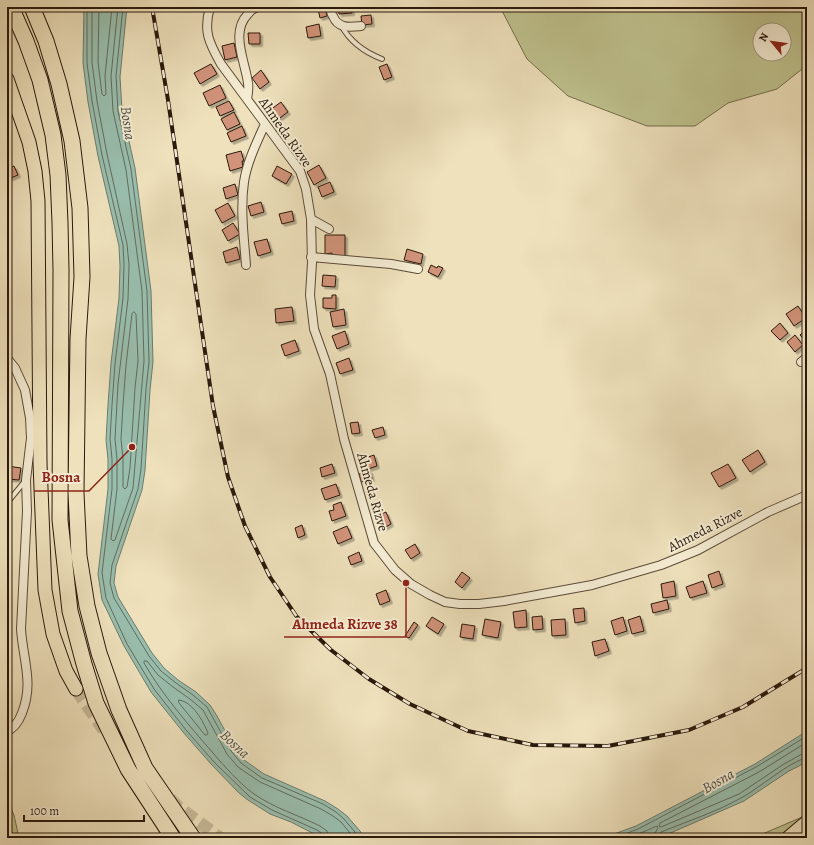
<svg xmlns="http://www.w3.org/2000/svg" width="814" height="845" viewBox="0 0 814 845" font-family="Alegreya,serif">
<style>
.green{fill:#bec18d;stroke:#746d4c;fill-rule:evenodd}
.water{fill:#99beae;stroke:#6d7c6d}
.lines{fill:none;stroke-linecap:round;stroke-linejoin:round}
.shore{stroke:#626c5d;stroke-width:1}
.building{fill:#d1937a;stroke:#2a190c;filter:url(#shadow)}
.primary-tunnel{stroke:#c7b999;stroke-width:13;stroke-dasharray:13 6;stroke-linecap:butt}
.lane-casing{stroke:#5b4b38;stroke-width:6}
.street-casing{stroke:#5b4b38;stroke-width:10}
.primary-casing{stroke:#2a190c;stroke-width:15}
.highway-casing{stroke:#2a190c;stroke-width:17}
.lane{stroke:#f4ecd3;stroke-width:4}
.street{stroke:#f4ecd3;stroke-width:8}
.primary{stroke:#eee1bc;stroke-width:13}
.highway{stroke:#eee1bc;stroke-width:15}
.rail-casing{stroke:#2a190c;stroke-width:4}
.rail{stroke:#f4ecd3;stroke-width:2.5;stroke-dasharray:8;stroke-linecap:butt}
.labels{text-anchor:middle;stroke-width:4;stroke-linejoin:round;paint-order:stroke}
.street-label{font-size:14px;fill:#2a190c;stroke:#f4ecd3}
.water-label{font-size:15px;font-style:italic;fill:#515345;stroke:#f4ecd3}
.leader{fill:none;stroke:#8f2418;stroke-width:1.5}
.callout-dot{fill:#8f2418;stroke:#f4ecd3;stroke-width:1.5}
.callout-label{font-size:15px;text-anchor:middle;font-weight:bold;fill:#8f2418;stroke:#f4ecd3;stroke-width:4;stroke-linejoin:round;paint-order:stroke}
</style>
<defs>
<filter id="shadow"><feDropShadow dx="2.5" dy="2.5" stdDeviation="0" flood-color="#0004"/></filter>
</defs>
<rect width="100%" height="100%" fill="#eee1bc"/>
<filter id="stains"><feTurbulence type="fractalNoise" baseFrequency=".005" numOctaves="4"/><feColorMatrix values="0 0 0 0 .2 0 0 0 0 .09 0 0 0 0 .02 0 0 0 .5 -.17"/></filter>
<radialGradient id="worn" r=".72"><stop offset=".6" stop-color="#630" stop-opacity="0"/><stop offset="1" stop-color="#630" stop-opacity=".3"/></radialGradient>
<!-- green -->
<path class="green" d="M500,7H807V65L777,89L728,103L695,126H647L568,96L527,59ZM760,30H784V54H760Z
M7,800L14,815L19,838H7Z
M807,815V838H753Z"/>
<!-- water -->
<path class="water" d="M84,7H127L120,77L122,110L135,168L151,291L153,362L150,390L145,470L142,490L116,566L114,583L118,597L152,653L164,668L178,680L196,692L210,705L217,716L235,749L244,760L264,774L325,801L338,809L347,816L366,838H322L291,822L270,814L248,800L239,793L211,764L183,732L151,692L124,646L102,600L98,574L108,489V459L106,440L108,405L111,363L119,298L120,266L119,246L98,156L88,102L83,63Z
M807,731V762L789,771L744,801L659,838H603L636,826L755,764Z"/>
<g class="lines">
<!-- shore -->
<path class="shore" d="M87,7V63L92,101L102,155L123,245L124,265L123,298L115,364L112,405L110,439L112,459V489L102,573L106,598L127,644L154,689L186,730L214,762L250,797L272,810L317,830L323,834L324,838
M92,7V63L97,101L107,154L127,244L129,265L128,299L118,384L115,439L117,459V489L111,539L113,541L115,540L133,488L144,361L142,291L126,170L113,111L111,76L118,7
M99,7L98,62L102,94L104,96L106,94L105,76L112,7
M123,7L116,76L118,111L131,169L147,291L149,362L146,389L141,469L138,489L112,565L110,583L114,598L149,656L161,671L176,683L193,695L207,707L231,751L241,763L262,778L323,804L336,812L344,819L360,838
M134,312L136,314L138,361L135,388L130,468L127,487L125,489L123,487V459L121,439L123,405L126,365L132,314Z
M179,700C193,702 203,721 208,733L207,735H205L179,703Z
M807,742L759,772L660,823L659,826L661,827L739,794L784,764L802,754L807,753
M329,838L327,831L320,826C298,815 274,808 254,794C239,783 225,767 213,753C188,724 163,696 144,663V661H147L158,675L173,687L190,699L203,710L227,754L238,767L260,782L321,809L333,816L341,822L354,838
M614,838L638,829L756,767L807,736
M629,838L657,826L658,828L655,833L654,838
M659,838V835L661,832C688,821 716,812 741,798C757,790 791,760 807,758"/>
</g>
<!-- building -->
<path class="building" d="M325,7L327,16L320,18L318,9Z
M338,7H352V13L339,14Z
M371,15L372,24L362,25L361,16Z
M319,24L321,36L308,38L306,27Z
M248,33H260V44H249Z
M234,43L237,57L225,60L222,46Z
M211,64L217,74L200,84L194,73Z
M387,64L392,77L384,80L379,67Z
M261,70L269,82L260,89L252,78Z
M220,85L226,98L209,106L203,93Z
M229,101L234,110L220,116L216,107Z
M281,102L288,112L277,120L270,110Z
M234,112L240,124L227,130L221,119Z
M242,126L246,136L231,142L227,133Z
M241,151L244,161H242L243,167L230,171L226,155Z
M319,165L326,178L314,185L307,172Z
M14,166L18,175L8,179L7,169Z
M277,166L292,174L286,184L272,176Z
M330,182L334,192L322,197L318,187Z
M235,184L238,195L226,199L223,188Z
M261,202L264,212L251,216L248,206Z
M228,203L235,216L222,223L215,210Z
M292,211L294,221L282,224L279,214Z
M233,223L240,234L228,241L222,230Z
M325,235H345V256H332V253L325,254Z
M267,239L271,252L258,256L254,242Z
M237,247L240,259L226,263L223,252Z
M407,249L423,254L421,264L404,260Z
M431,265L437,268L438,266L443,268L438,277L428,272Z
M323,275L336,276L335,287L322,286Z
M332,295H336V309L323,308V298H332Z
M798,306L806,318L794,326L786,314Z
M292,307L294,321L276,323L275,309Z
M344,309L346,325L333,327L330,312Z
M780,323L788,333L780,340L771,331Z
M807,329V343L800,335Z
M345,331L349,344L337,349L332,336Z
M795,335L803,345L795,352L787,342Z
M295,340L299,351L285,356L281,345Z
M349,358L353,370L340,374L336,363Z
M358,422L360,433L352,434L350,423Z
M383,427L385,435L375,438L372,430Z
M758,450L765,462L750,472L742,460Z
M374,455L377,466L368,469L365,458Z
M332,464L335,473L322,477L320,468Z
M728,464L736,478L719,487L711,473Z
M7,466L21,468L19,480L7,479Z
M370,471L372,479L361,482L359,474Z
M336,484L340,495L325,500L321,489Z
M341,502L346,516L332,521L329,511L334,510L333,505Z
M386,512L391,524L382,529L376,516Z
M302,525L305,535L298,538L295,528Z
M347,526L352,538L338,544L333,532Z
M415,544L420,553L411,559L405,550Z
M359,552L362,561L351,565L348,557Z
M719,571L723,584L712,588L708,575Z
M462,572L470,578L462,588L455,582Z
M674,581L676,596L663,598L661,584Z
M703,581L707,593L690,598L686,587Z
M386,590L390,601L380,605L376,594Z
M667,600L669,609L653,613L651,604Z
M584,608L585,621L575,623L573,609Z
M526,610L527,627L515,628L513,612Z
M542,616L543,629L533,630L532,617Z
M640,616L644,631L632,634L628,620Z
M432,617L444,624L438,634L426,626Z
M623,617L627,631L615,635L611,621Z
M485,619L501,622L498,638L482,635Z
M565,619L566,635L552,636L551,620Z
M414,622L418,625L409,638L405,636Z
M462,624L475,626L473,639L460,637Z
M605,639L609,651L595,656L592,642Z"/>
<g class="lines">
<!-- primary-tunnel -->
<path class="primary-tunnel" d="M76,689L104,730
M170,799L178,807L220,838"/>
<!-- lane casing -->
<g class="lane-casing">
<path id="lane" d="M341,25C350,42 364,52 382,59
M7,503L25,481"/>
</g>
<!-- street casing -->
<g class="street-casing">
<path id="street" d="M210,7C203,31 209,43 221,64L300,171L306,189L311,219L312,263L310,295L314,329L330,374L344,439L374,543L395,570L411,584L430,595L445,602L460,604H479L504,601L592,585L661,565L698,550L768,512L807,495
M330,7C331,10 331,14 333,16C338,29 350,27 361,26
M247,99C248,94 249,89 248,83C245,61 230,32 248,14C251,10 253,8 258,7
M311,219L329,229
M311,257L391,264L418,269
M246,265C244,238 240,209 244,182C247,162 257,142 265,124
M7,358L15,368L25,390L30,418L31,438L26,480L27,511L21,629C23,660 34,683 22,713C19,721 15,728 7,731
M801,362L807,357"/>
</g>
<!-- primary casing -->
<g class="primary-casing">
<path id="primary" d="M7,79L29,142L35,171L38,201L40,463L45,590L53,634L66,671L76,689
M788,838L807,822"/>
</g>
<!-- highway casing -->
<g class="highway-casing">
<path id="highway" d="M11,7L26,41L40,80L53,135L58,175L60,223L61,270L60,520L70,611L84,664L96,703L128,769L173,838
M32,7L46,41L59,84L72,141L80,208L82,277L78,339L76,493L79,556L87,606L99,653L119,710L145,768L193,838"/>
</g>
<!-- lane -->
<use href="#lane" class="lane"/>
<!-- street -->
<use href="#street" class="street"/>
<!-- primary -->
<use href="#primary" class="primary"/>
<!-- highway -->
<use href="#highway" class="highway"/>
<!-- rail casing -->
<g class="rail-casing">
<path id="rail" d="M152,7L168,100L213,406L228,477L245,526L270,577L297,617L331,650L369,679L410,704L468,731L533,745L608,746L689,730L743,707L802,671L807,667"/>
</g>
<!-- rail -->
<use href="#rail" class="rail"/>
</g>
<g class="labels">
<!-- street labels -->
<g class="street-label">
<text transform="translate(286 132) rotate(55)" y="5">Ahmeda Rizve</text>
<text transform="translate(373 492) rotate(74)" y="5">Ahmeda Rizve</text>
<text transform="translate(705 529) rotate(-27)" y="5">Ahmeda Rizve</text>
</g>
<!-- water labels -->
<g class="water-label">
<text transform="translate(128 123) rotate(82)" y="5">Bosna</text>
<text transform="translate(235 744) rotate(43)" y="5">Bosna</text>
<text transform="translate(718 781) rotate(-30)" y="5">Bosna</text>
</g>
</g>
<!-- callouts -->
<path class="leader" d="M132 447L89 491H34M406 583L406 637H284"/>
<g class="callout-dot">
<circle cx="132" cy="447" r="4"/>
<circle cx="406" cy="583" r="4"/>
</g>
<g class="callout-label">
<text x="61" y="482">Bosna</text>
<text x="345" y="629">Ahmeda Rizve 38</text>
</g>
<!-- margin -->
<rect width="814" height="845" fill="none" stroke="#eee1bc" stroke-width="24"/>
<rect x="8" y="8" width="798" height="829" fill="none" stroke="#2a190c" stroke-width="2"/>
<rect x="12" y="12" width="790" height="821" fill="none" stroke="#2a190c"/>
<!-- north arrow -->
<g transform="translate(772 42) rotate(299)"><circle r="19" fill="#f4ecd3" stroke="#a39883"/>
<path d="M0-3L7 15L0 10L-7 15Z" fill="#8f2418"/>
<text y="-6" font-size="11" font-weight="bold" text-anchor="middle" fill="#2a190c">N</text>
</g>
<!-- scale -->
<path d="M24 815v6h120v-6" fill="none" stroke="#2a190c" stroke-width="2"/>
<text x="30" y="815" font-size="12" fill="#2a190c" stroke="#f4ecd3" stroke-width="3" paint-order="stroke">100 m</text>
<rect width="100%" height="100%" filter="url(#stains)"/>
<rect width="100%" height="100%" fill="url(#worn)"/>
</svg>
